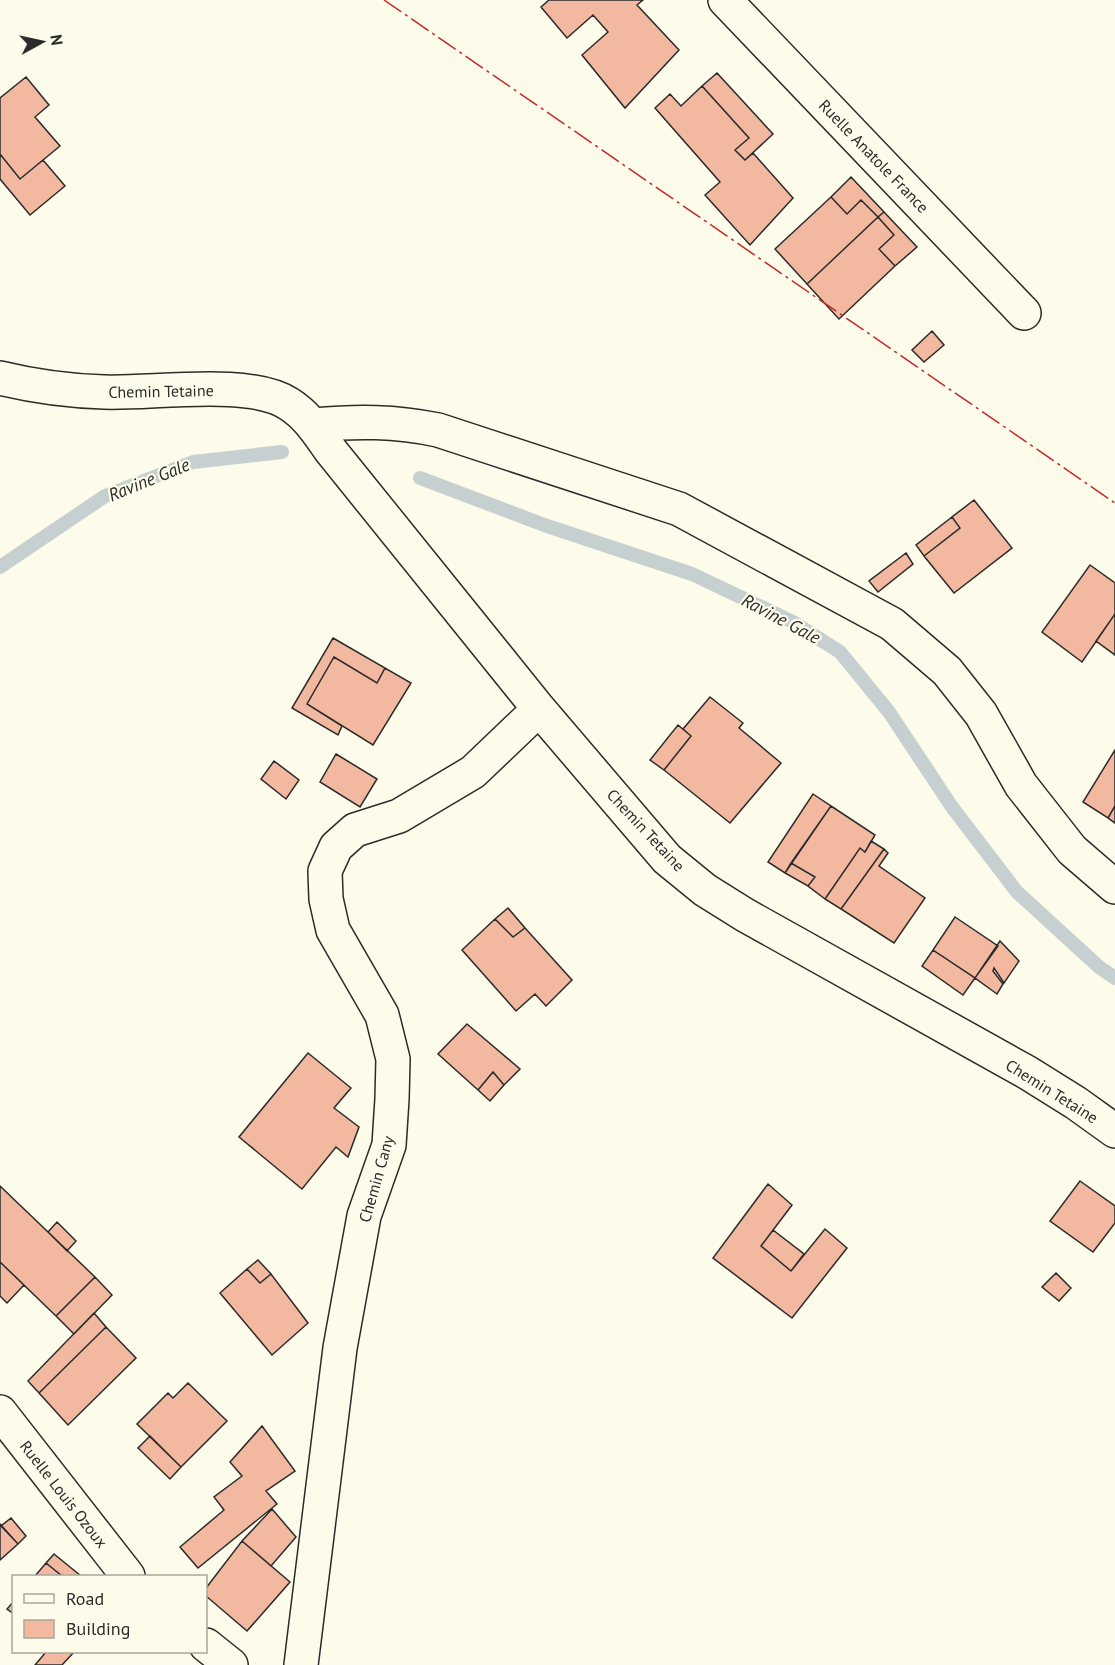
<svg xmlns="http://www.w3.org/2000/svg" width="1115" height="1665" viewBox="0 0 1115 1665" font-family="'PT Sans',sans-serif">
<style>
.lines{fill:none;stroke-linecap:round;stroke-linejoin:round}
.stream{stroke:#c7d0d0;stroke-width:14}
.building{fill:#f2b8a0;stroke:#2b2b2b;stroke-width:1.5}
.minor-casing{stroke:#2b2b2b;stroke-width:36}
.minor{stroke:#fdfbea;stroke-width:33}
.power{stroke:#c62828;stroke-width:1.5;stroke-dasharray:21 4.5 3 4.5;stroke-linecap:butt}
.labels{text-anchor:middle;stroke-width:4.5;stroke-linejoin:round;paint-order:stroke}
.street-label{font-size:16px;fill:#2b2b2b;stroke:#fdfbea}
.water-label{font-size:18px;font-style:italic;fill:#2b2b2b;stroke:#fdfbea}
</style>
<rect width="100%" height="100%" fill="#fdfbea"/>
<g class="lines">
<!-- stream -->
<path class="stream" d="M420,478L547,526L692,574L793,622L840,652L889,712L952,807L1017,892L1099,967L1115,978
M0,567L105,496L193,462L282,452"/>
</g>
<!-- building -->
<path class="building" d="M549,0H643L637,5L679,50L625,108L582,55L608,32L593,15L567,38L541,7Z
M717,73L773,134L745,160L735,150L749,138L702,86Z
M26,77L49,105L35,117L60,146L20,179L0,154V98Z
M702,86L749,138L735,150L745,160L753,153L793,198L750,245L705,195L720,182L655,108L670,94L681,106Z
M0,154L20,179L43,160L65,186L30,215L0,179Z
M851,177L884,212L878,217L861,200L847,214L831,197Z
M831,197L847,214L861,200L878,217L807,284L775,249Z
M884,212L917,247L895,266L879,249L894,235L878,217Z
M878,217L894,235L879,249L895,266L839,319L807,284Z
M932,331L944,345L924,362L912,350Z
M974,500L1012,548L954,593L924,556L960,528L952,517Z
M952,517L960,528L924,556L916,545Z
M906,553L913,564L878,592L869,581Z
M1090,565L1115,583V614L1082,662L1042,632Z
M1115,614V655L1096,641Z
M333,638L385,668L377,683L334,657L307,704L342,726L338,735L292,708Z
M334,657L377,683L385,668L411,683L373,745L307,704Z
M710,697L743,723L739,728L781,763L730,823L664,770L691,736L683,729Z
M678,725L691,736L664,770L650,760Z
M1115,750V806L1108,818L1083,802Z
M336,754L377,779L360,807L320,782Z
M274,761L299,780L286,799L261,779Z
M813,794L831,806L785,873L768,862Z
M831,806L875,835L865,852L860,848L825,899L808,886L815,877L791,863Z
M1115,806V823L1108,818Z
M871,841L884,849L841,909L825,899L860,848L865,852Z
M884,849L888,853L879,866L925,898L894,943L841,909Z
M791,863L815,877L808,886L785,873Z
M508,908L525,928L513,937L495,919Z
M955,917L998,946L975,978L933,950Z
M495,919L513,937L525,928L572,980L546,1006L535,994L516,1011L462,950Z
M1000,941L1019,961L1004,983L994,968L993,971L1003,984L997,994L975,978Z
M933,950L975,978L963,995L922,966Z
M467,1024L520,1069L504,1085L493,1072L478,1090L438,1054Z
M308,1053L351,1088L334,1108L359,1127L348,1157L336,1147L302,1189L239,1137Z
M493,1072L504,1085L490,1101L478,1090Z
M1080,1181L1115,1206V1223L1093,1252L1050,1221Z
M768,1184L792,1205L761,1246L791,1271L825,1229L847,1248L792,1318L713,1258Z
M0,1186L95,1277L56,1316L0,1262Z
M57,1222L76,1241L67,1251L48,1232Z
M773,1230L804,1254L791,1271L761,1246Z
M258,1260L271,1274L260,1283L247,1269Z
M0,1262L24,1285L7,1303L0,1296Z
M247,1269L260,1283L271,1274L308,1323L272,1355L220,1293Z
M1056,1273L1071,1288L1059,1301L1042,1287Z
M95,1277L112,1295L74,1334L56,1316Z
M94,1313L106,1327L39,1393L28,1381Z
M106,1327L136,1358L68,1425L39,1393Z
M188,1383L227,1421L181,1467L137,1424L168,1393L173,1398Z
M262,1426L295,1471L266,1491L277,1504L198,1568L180,1547L224,1510L214,1497L242,1476L230,1462Z
M150,1436L181,1467L170,1479L138,1448Z
M272,1509L296,1537L271,1566L242,1541Z
M11,1518L26,1536L18,1544L1,1526Z
M0,1524L18,1544L0,1560Z
M242,1541L290,1582L247,1631L206,1596V1588Z
M54,1554L81,1576H62L46,1563Z
M46,1563L62,1576H35Z
M14,1601V1614L7,1609Z
M46,1652H74L62,1665H35Z"/>
<g class="lines">
<!-- minor casing -->
<g class="minor-casing">
<path id="minor" d="M725,0L1024,313
M0,378C33,386 70,391 104,392C152,394 250,378 289,404C308,416 319,434 331,451L539,709L667,859L705,890L745,915L1028,1073L1076,1103L1115,1131
M313,425C357,421 395,421 438,430L679,509L892,624L947,671L981,714L1021,785L1072,850L1115,887
M0,1412L128,1576
M206,1645L231,1665
M301,1665L340,1348L364,1216L389,1145L392,1099L393,1059L382,1015L333,930L326,899L325,871L336,847L355,830L399,816L473,772L539,709"/>
</g>
<!-- minor -->
<use href="#minor" class="minor"/>
<!-- power -->
<path class="power" d="M384,0L1115,503"/>
</g>
<g class="labels">
<!-- street labels -->
<g class="street-label">
<text transform="translate(874 156) rotate(46)" y="6">Ruelle Anatole France</text>
<text transform="translate(161 391) rotate(-1)" y="6">Chemin Tetaine</text>
<text transform="translate(646 830) rotate(47)" y="6">Chemin Tetaine</text>
<text transform="translate(1052 1091) rotate(32)" y="6">Chemin Tetaine</text>
<text transform="translate(376 1179) rotate(-74)" y="6">Chemin Cany</text>
<text transform="translate(64 1494) rotate(52)" y="6">Ruelle Louis Ozoux</text>
</g>
<!-- water labels -->
<g class="water-label">
<text transform="translate(149 480) rotate(-22)" y="6">Ravine Gale</text>
<text transform="translate(781 619) rotate(28)" y="6">Ravine Gale</text>
</g>
</g>
<!-- legend -->
<rect x="12" y="1575" width="195" height="78" fill="#fdfbea" stroke="#a9a89e" stroke-width="1.5"/>
<rect x="24" y="1594" width="30" height="9" fill="#fdfbea" stroke="#a9a89e" stroke-width="1.5"/>
<text x="66" y="1605" font-size="18" fill="#2b2b2b">Road</text>
<rect x="24" y="1620" width="30" height="18" fill="#f2b8a0" stroke="#a9a89e" stroke-width="1.5"/>
<text x="66" y="1635" font-size="18" fill="#2b2b2b">Building</text>
<!-- north arrow -->
<g transform="translate(42 42) rotate(82)" stroke="#fdfbea" stroke-width="4.5" paint-order="stroke">
<path d="M0-4.5L10 22L0 15L-10 22Z" fill="#2b2b2b"/>
<text y="-9" font-size="16" font-weight="bold" text-anchor="middle" fill="#2b2b2b">N</text>
</g>
</svg>
